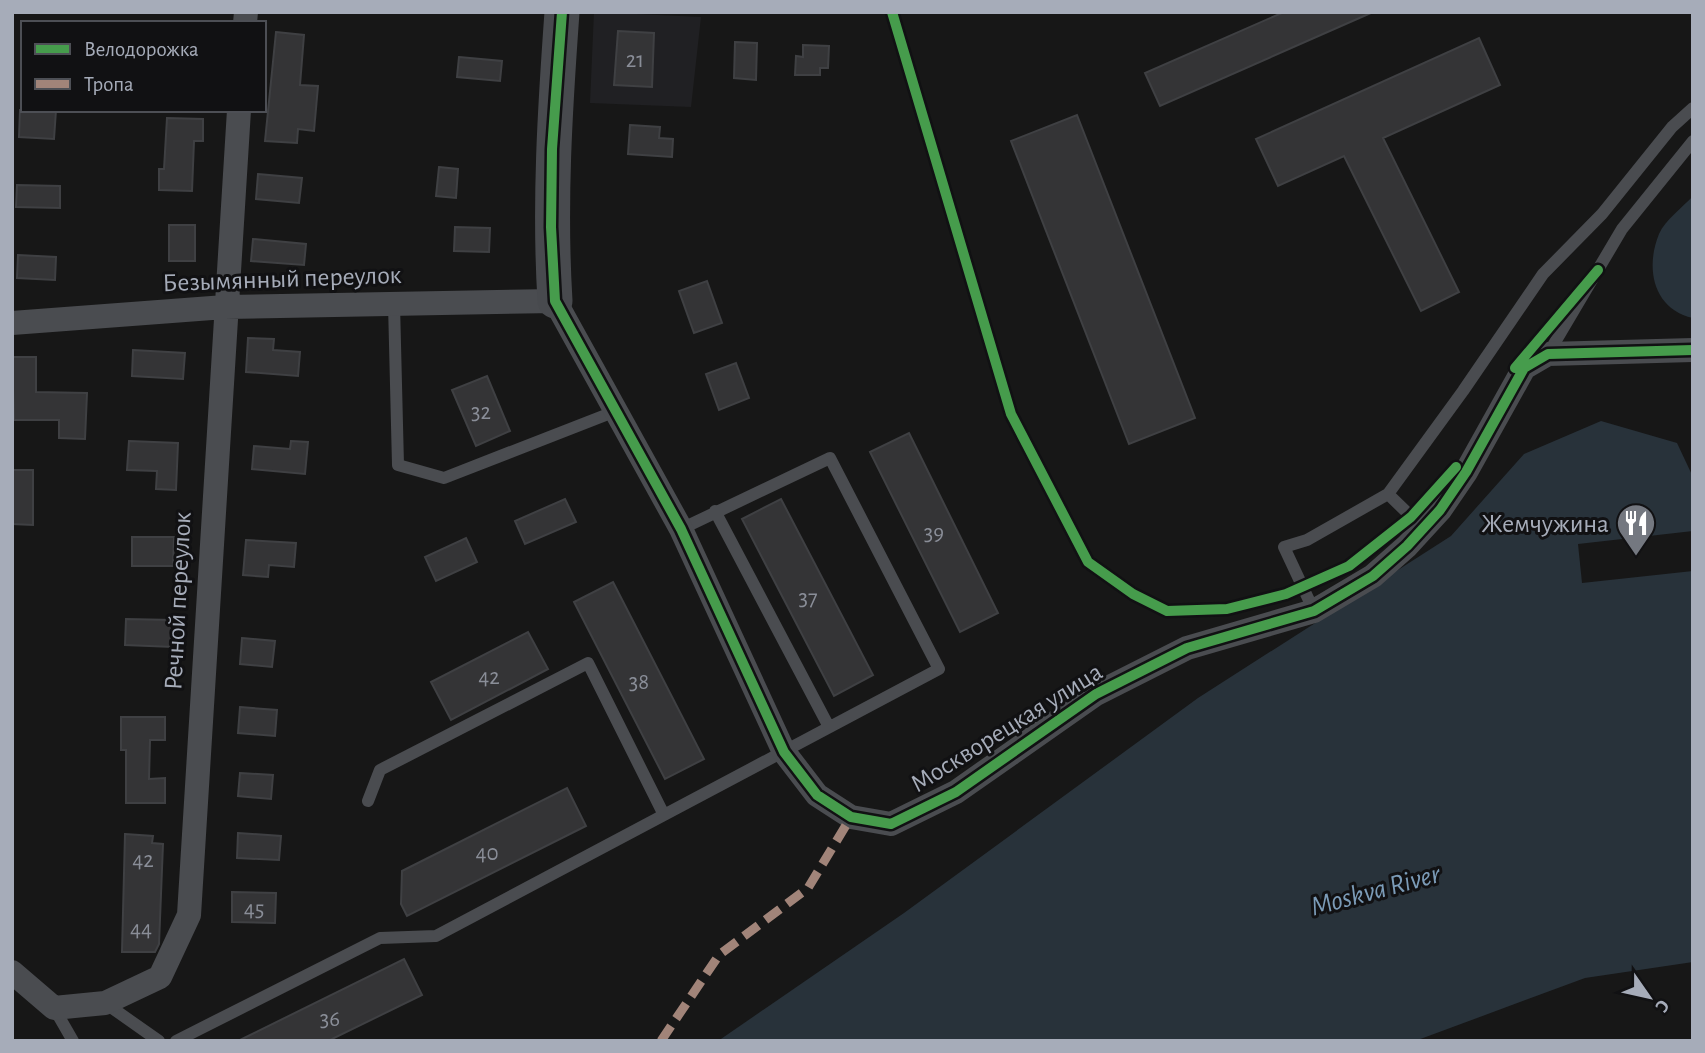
<svg xmlns="http://www.w3.org/2000/svg" width="1705" height="1053" viewBox="0 0 1705 1053" font-family="'Alegreya Sans',sans-serif">
<style>
.built{fill:#202023}
.water{fill:#28323a}
.pier{fill:#171717}
.building{fill:#343436;stroke:#3f4043;stroke-width:2}
.lines{fill:none;stroke-linecap:round;stroke-linejoin:round}
.lane{stroke:#4a4c50;stroke-width:12}
.street{stroke:#4a4c50;stroke-width:24}
.secondary{stroke:#484a4e;stroke-width:35}
.quiet{stroke:#a18479;stroke-width:9;stroke-dasharray:18 9;stroke-linecap:butt}
.cycleway-casing{stroke:#111113;stroke-width:15}
.cycleway{stroke:#469c4c;stroke-width:10}
.labels{text-anchor:middle;stroke-width:6;stroke-linejoin:round;paint-order:stroke}
.number-label{font-size:23px;fill:#8a8e98}
.street-label{font-size:26px;fill:#a6acb9;stroke:#111113}
.poi-label{font-size:26px;fill:#a6acb9;stroke:#111113;text-anchor:end}
.water-label{font-size:28px;font-style:italic;fill:#7b9bb7;stroke:#111113}
</style>
<rect width="100%" height="100%" fill="#171717"/>
<!-- built -->
<path class="built" d="M594,12L701,17L691,107L590,103Z"/>
<!-- water -->
<path class="water" d="M1693,196V318C1653,309 1645,268 1659,234C1665,220 1683,207 1693,196Z
M1601,421L1677,443L1693,477V962L1585,978L1415,1041H718L904,913L1198,698L1451,536L1524,454Z"/>
<!-- pier -->
<path class="pier" d="M1693,531V571L1582,583L1578,544Z"/>
<!-- building -->
<path class="building" d="M1284,12H1373L1160,106L1145,73Z
M618,31L654,33L652,87L614,85Z
M276,32L304,35L300,85L318,86L314,131L298,129L297,143L265,141Z
M1479,38L1500,85L1383,138L1459,292L1421,311L1344,156L1278,186L1256,139Z
M735,42L757,43L756,80L734,78Z
M803,45L829,46L828,68H820V75H795L796,56L803,57Z
M459,57L502,61L500,81L457,77Z
M20,110H56L54,139L19,137Z
M1077,115L1195,418L1129,444L1011,141Z
M167,118L203,119V141H194L192,191L159,190V169H164Z
M630,125L660,127L659,138L673,139L672,157L628,154Z
M439,167L458,169L456,198L436,196Z
M258,174L302,178L299,203L256,199Z
M17,185L60,186V208L16,207Z
M169,225H195V261H169Z
M455,227L490,228L489,252L454,251Z
M253,239L306,244L304,265L251,261Z
M18,255L56,257L55,280L17,278Z
M707,281L722,323L694,333L679,291Z
M248,338L274,339L273,350L300,352L298,376L246,372Z
M133,350L185,353L183,379L132,376Z
M12,357H36V392L87,393L85,439L59,438V420H14Z
M736,363L749,398L719,410L706,374Z
M487,376L510,431L476,446L452,390Z
M909,433L998,613L960,632L870,452Z
M129,441L178,443L176,490L156,489L157,471L127,470Z
M291,441L308,442L305,474L252,469L254,446L290,449Z
M12,470H33V525L12,524Z
M565,499L576,522L525,544L515,521Z
M781,499L873,675L834,696L742,519Z
M132,537H174L173,566H132Z
M466,538L477,562L436,581L425,557Z
M246,540L296,543L294,567L269,565L268,577L243,575Z
M613,582L704,759L665,779L574,602Z
M126,619L173,620V647L125,645Z
M528,632L548,669L451,720L431,682Z
M242,638L275,641L272,667L240,664Z
M240,707L277,710L275,736L238,733Z
M121,717H165V740H150L149,779L165,778V803H126V750H121Z
M240,773L273,775L271,799L238,796Z
M567,788L586,826L407,916L401,904L402,871Z
M238,833L281,836L279,860L237,858Z
M125,834L153,836L152,843L163,844L159,944L155,952H122Z
M232,892L276,893L275,923L232,922Z
M404,959L422,995L328,1041H238Z"/>
<g class="lines">
<!-- lane -->
<path class="lane" d="M394,304L398,465L444,478L616,411
M1548,354L1622,229L1693,141
M1388,494L1463,391L1543,274L1602,214L1672,127L1693,108
M715,511L829,727
M1314,611L1284,547L1307,540L1388,494L1423,528
M368,801L380,770L588,663L664,815
M105,1003L159,1041
M54,1008L73,1041
M176,1041L380,938L436,936L939,669L830,458L681,529"/>
<!-- street -->
<path class="street" d="M245,23L246,12
M12,323L225,307L555,301L681,529L784,752L817,795L851,817L891,824L956,792L1096,694L1187,648L1314,611L1373,576L1407,546L1440,510L1466,472L1524,368L1548,354L1693,350
M12,972L54,1008L105,1003L160,977L189,915L239,110"/>
<!-- secondary -->
<path class="secondary" d="M555,301C549,204 555,109 562,12"/>
<!-- quiet -->
<path class="quiet" d="M661,1041L719,955L808,888L851,817"/>
<!-- cycleway casing -->
<g class="cycleway-casing">
<path id="cycleway" d="M562,12L552,149L551,227L555,301L681,529L784,752L817,795L851,817L891,824L956,792L1096,694L1187,648L1314,611L1373,576L1407,546L1440,510L1466,472L1524,368L1548,354L1693,350
M892,12L1011,414L1088,562L1133,594L1167,611L1227,609L1286,594L1349,566L1411,517L1456,467
M1515,368L1598,270"/>
</g>
<!-- cycleway -->
<use href="#cycleway" class="cycleway"/>
</g>
<!-- icons -->
<defs>
<g id="restaurant-pin" transform="scale(2.0125)"><path d="M0 17L-7.5 6A9.5 9.5 0 1 1 7.5 6Z" fill="#747880" stroke="#111113"/><path d="M-5-6h1v4h1v-4h1v4h1v-4h1v5L-1.5 .5V6h-2V.5L-5-1ZM5-6V6H3V1.5H1.5Q1.5-4 5-6Z" fill="#fff"/></g>
</defs>
<g fill-rule="evenodd">
<use href="#restaurant-pin" x="1636" y="523"/>
</g>
<g class="labels">
<!-- number labels -->
<g class="number-label">
<text x="635" y="67">21</text>
<text x="481" y="419">32</text>
<text x="934" y="540">39</text>
<text x="808" y="605">37</text>
<text x="489" y="684">42</text>
<text x="639" y="689">38</text>
<text x="487" y="860">40</text>
<text x="143" y="867">42</text>
<text x="254" y="916">45</text>
<text x="141" y="936">44</text>
<text x="330" y="1026">36</text>
</g>
<!-- street labels -->
<g class="street-label">
<text transform="translate(282 278) rotate(-2)" y="9">Безымянный переулок</text>
<text transform="translate(177 601) rotate(-87)" y="9">Речной переулок</text>
<text transform="translate(1006 727) rotate(-32)" y="9">Москворецкая улица</text>
</g>
<!-- poi labels -->
<g class="poi-label">
<text x="1609" y="532">Жемчужина</text>
</g>
<!-- water labels -->
<g class="water-label">
<text transform="translate(1375 889) rotate(-15)" y="10">Moskva River</text>
</g>
</g>
<!-- border -->
<rect width="1705" height="1053" fill="none" stroke="#a6acb9" stroke-width="28"/>
<!-- legend -->
<rect x="21" y="21" width="245" height="91" fill="#111113" stroke="#4d4f55" stroke-width="2"/>
<rect x="35" y="44" width="35" height="10" fill="#469c4c" stroke="#4d4f55" stroke-width="2"/>
<text x="84" y="56" font-size="21" fill="#a6acb9">Велодорожка</text>
<rect x="35" y="79" width="35" height="10" fill="#a18479" stroke="#4d4f55" stroke-width="2"/>
<text x="84" y="91" font-size="21" fill="#a6acb9">Тропа</text>
<!-- north arrow -->
<g transform="translate(1649 997) rotate(124)" stroke="#111113" stroke-width="5" paint-order="stroke">
<path d="M0-5L12 26L0 18L-12 26Z" fill="#a6acb9"/>
<text y="-10" font-size="19" font-weight="bold" text-anchor="middle" fill="#a6acb9">С</text>
</g>
</svg>
